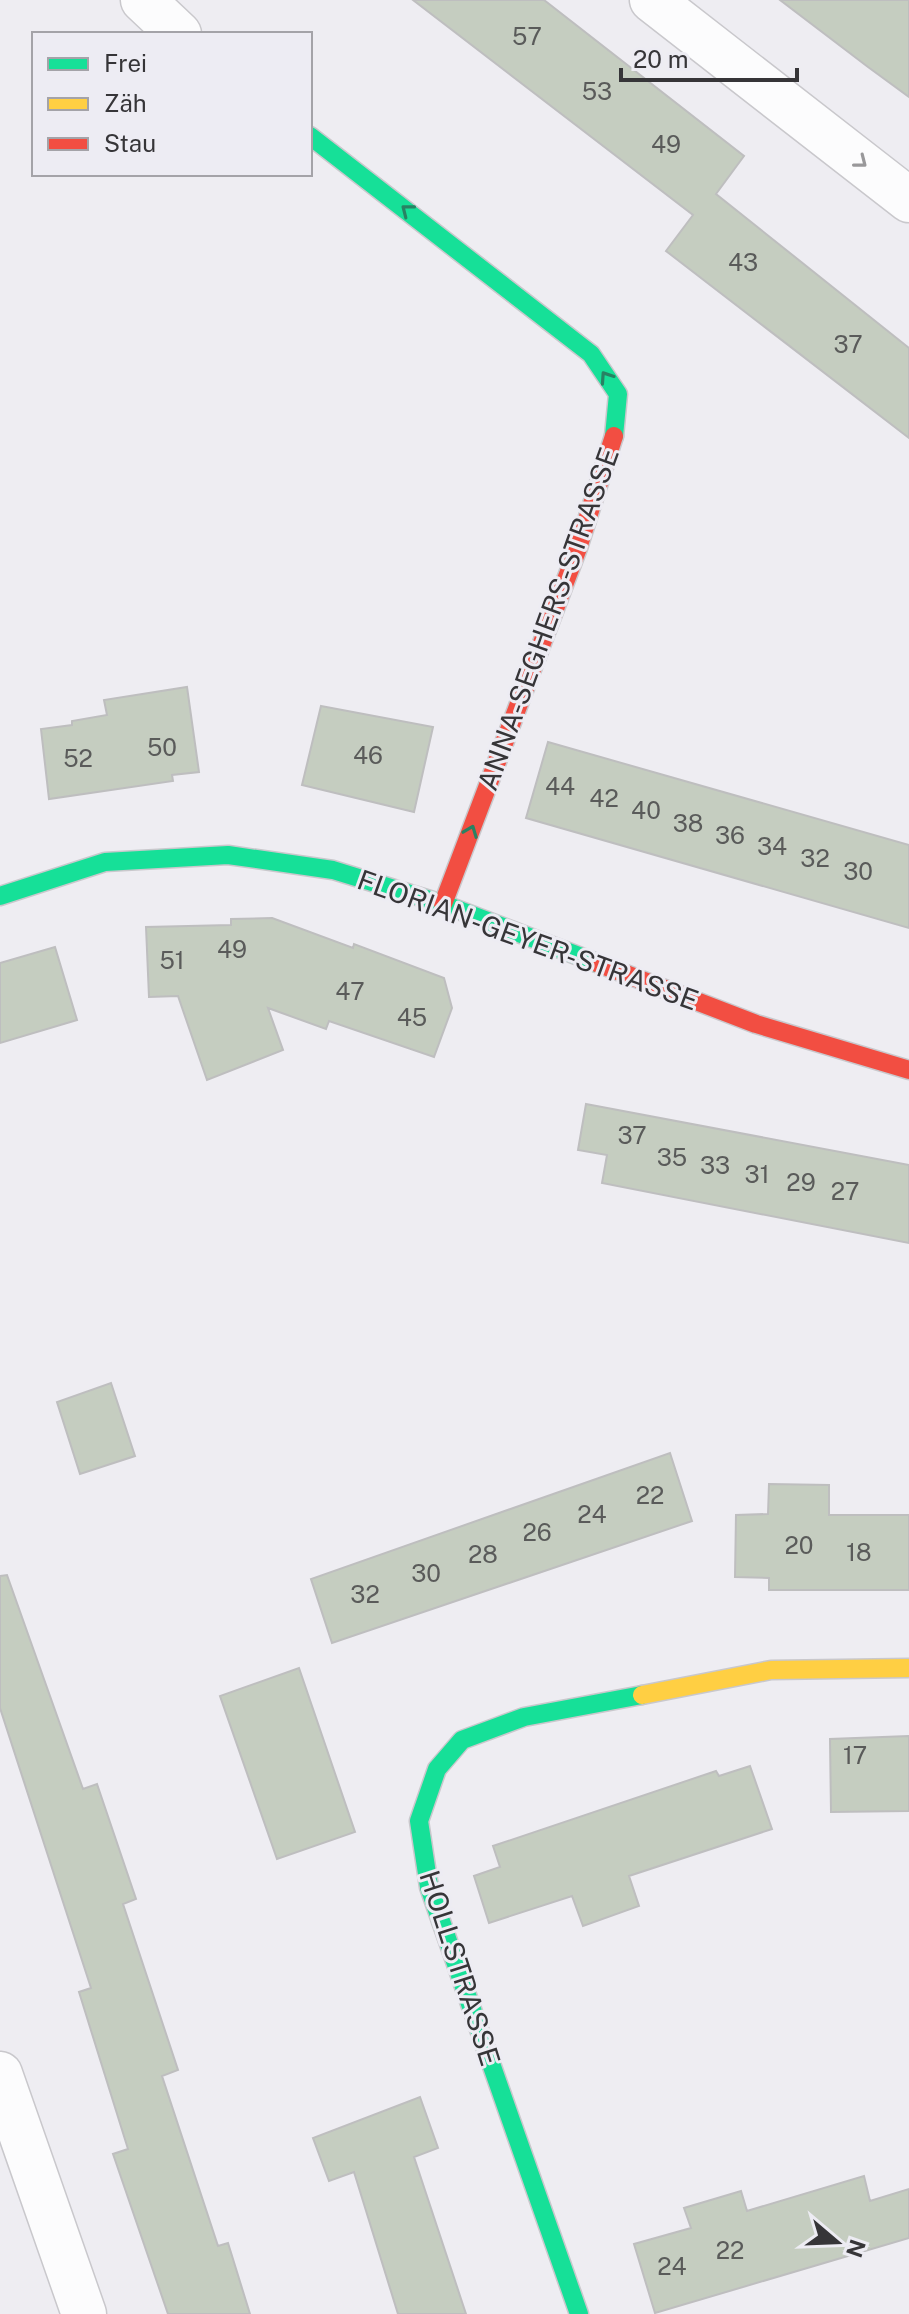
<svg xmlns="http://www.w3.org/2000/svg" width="909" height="2314" viewBox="0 0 909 2314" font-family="'Public Sans',sans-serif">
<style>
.building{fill:#c5cdc0;stroke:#bebebf;stroke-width:2}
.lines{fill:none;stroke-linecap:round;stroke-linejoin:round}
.street-casing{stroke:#c9c8cc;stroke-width:47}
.fast-casing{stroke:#c9c8cc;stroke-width:21}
.slow-casing{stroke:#c9c8cc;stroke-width:21}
.jam-casing{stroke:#c9c8cc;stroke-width:21}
.street{stroke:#fcfcfd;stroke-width:44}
.fast{stroke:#16e098;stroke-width:18}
.slow{stroke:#ffcf43;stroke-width:18}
.jam{stroke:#f24e42;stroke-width:18}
.oneway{stroke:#99989a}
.oneway2{stroke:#288263}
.labels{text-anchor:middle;stroke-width:6;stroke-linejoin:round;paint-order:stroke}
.number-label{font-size:24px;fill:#5a5b5a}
.street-label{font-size:28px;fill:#363538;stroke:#edecf3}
</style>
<rect width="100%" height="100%" fill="#eeedf2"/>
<!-- building -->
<path class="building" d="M413,0H544L744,156L716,194L909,348V438L666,251L693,215Z
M780,0H909V97L868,67Z
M187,687L199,772L172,775L173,781L49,799L41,729L72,725V721L107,715L104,700Z
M321,706L433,727L414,812L302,785Z
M548,742L909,845V928L526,818Z
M272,918L353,948L354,944L444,978L452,1008L434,1057L329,1021L326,1029L268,1008L283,1050L207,1080L178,996L149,997L146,927L231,925V919Z
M55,947L77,1020L0,1043V963Z
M586,1104L909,1165V1243L602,1183L607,1155L578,1150Z
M111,1383L135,1456L80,1474L57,1402Z
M670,1453L692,1521L332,1643L311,1579Z
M769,1484L829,1485V1515H909V1590H769V1578L735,1577L736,1515L768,1514Z
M7,1575L83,1789L97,1784L136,1899L123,1904L178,2070L162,2076L218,2246L228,2243L250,2314H168L113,2154L128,2149L79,1992L91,1988L0,1708V1576Z
M299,1668L355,1832L277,1859L220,1696Z
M909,1736V1811L831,1812L830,1739Z
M750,1766L772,1829L629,1876L639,1906L583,1926L572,1896L489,1923L474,1876L500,1867L493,1846L716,1771L719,1776Z
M420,2097L438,2148L414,2157L466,2314H398L354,2172L329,2181L313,2138Z
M864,2176L870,2201L909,2189V2238L655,2313L634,2244L691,2228L684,2208L741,2191L747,2211Z"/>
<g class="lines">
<!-- street casing -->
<g class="street-casing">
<path id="street" d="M143,0L179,34
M652,0L909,200
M0,2074L84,2314"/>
</g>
<!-- fast casing -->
<g class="fast-casing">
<path id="fast" d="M310,136L591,354L618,394L614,436
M0,896L105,862L228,855L333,870L443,904L597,963
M579,2314L429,1887L419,1821L437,1769L462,1740L524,1717L642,1695"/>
</g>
<!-- slow casing -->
<g class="slow-casing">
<path id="slow" d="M642,1695L771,1670L909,1668"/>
</g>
<!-- jam casing -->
<g class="jam-casing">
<path id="jam" d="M443,904L578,548L614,436
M597,963L756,1024L909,1070"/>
</g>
<!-- street -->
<use href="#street" class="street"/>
<!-- fast -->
<use href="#fast" class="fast"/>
<!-- slow -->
<use href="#slow" class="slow"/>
<!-- jam -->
<use href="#jam" class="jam"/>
</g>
<!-- one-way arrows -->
<defs><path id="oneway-chevron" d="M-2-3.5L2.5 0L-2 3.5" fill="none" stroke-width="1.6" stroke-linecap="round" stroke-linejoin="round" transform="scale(2)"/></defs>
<use class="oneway" href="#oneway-chevron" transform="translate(861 162) rotate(38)"/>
<g class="oneway2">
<use href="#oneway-chevron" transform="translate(407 210) rotate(-142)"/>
<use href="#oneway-chevron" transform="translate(606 377) rotate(-124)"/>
<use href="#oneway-chevron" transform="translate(471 831) rotate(-69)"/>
</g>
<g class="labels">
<!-- number labels -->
<g class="number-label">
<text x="527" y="45">57</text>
<text x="597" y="100">53</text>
<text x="666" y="153">49</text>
<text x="743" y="271">43</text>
<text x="848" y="353">37</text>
<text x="162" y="756">50</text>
<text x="368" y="764">46</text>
<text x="78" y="767">52</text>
<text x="560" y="795">44</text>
<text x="604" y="807">42</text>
<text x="646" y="819">40</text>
<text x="688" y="832">38</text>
<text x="730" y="844">36</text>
<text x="772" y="855">34</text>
<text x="815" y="867">32</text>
<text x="858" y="880">30</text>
<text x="232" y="958">49</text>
<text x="172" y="969">51</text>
<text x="350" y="1000">47</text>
<text x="412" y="1026">45</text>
<text x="632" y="1144">37</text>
<text x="672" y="1166">35</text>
<text x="715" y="1174">33</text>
<text x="757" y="1183">31</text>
<text x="801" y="1191">29</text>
<text x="845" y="1200">27</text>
<text x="650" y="1504">22</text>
<text x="592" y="1523">24</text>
<text x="537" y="1541">26</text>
<text x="799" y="1554">20</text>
<text x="859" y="1561">18</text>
<text x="483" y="1563">28</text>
<text x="426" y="1582">30</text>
<text x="365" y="1603">32</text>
<text x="855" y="1764">17</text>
<text x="730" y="2259">22</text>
<text x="672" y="2275">24</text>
</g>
<!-- street labels -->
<g class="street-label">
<text transform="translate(548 619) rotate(-70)" y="10">ANNA-SEGHERS-STRASSE</text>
<text transform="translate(528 940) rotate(20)" y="10">FLORIAN-GEYER-STRASSE</text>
<text transform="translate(460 1968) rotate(72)" y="10">HOLLSTRASSE</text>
</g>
</g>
<!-- legend -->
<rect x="32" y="32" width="280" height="144" fill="#edecf3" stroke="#a4a3a8" stroke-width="2"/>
<rect x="48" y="58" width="40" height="12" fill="#16e098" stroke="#a4a3a8" stroke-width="2"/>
<text x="104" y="72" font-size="24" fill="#363538">Frei</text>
<rect x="48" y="98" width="40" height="12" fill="#ffcf43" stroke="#a4a3a8" stroke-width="2"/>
<text x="104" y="112" font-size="24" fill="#363538">Zäh</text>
<rect x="48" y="138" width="40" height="12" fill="#f24e42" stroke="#a4a3a8" stroke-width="2"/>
<text x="104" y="152" font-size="24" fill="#363538">Stau</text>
<!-- north arrow -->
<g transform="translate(837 2242) rotate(109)" stroke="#edecf3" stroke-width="6" paint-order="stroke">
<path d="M0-6L14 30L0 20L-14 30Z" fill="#363538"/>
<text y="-12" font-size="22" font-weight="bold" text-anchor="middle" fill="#363538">N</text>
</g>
<!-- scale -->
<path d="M621 68v12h176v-12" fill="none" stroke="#363538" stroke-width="4"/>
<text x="633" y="68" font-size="24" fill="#363538" stroke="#edecf3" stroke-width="6" paint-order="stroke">20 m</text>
</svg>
